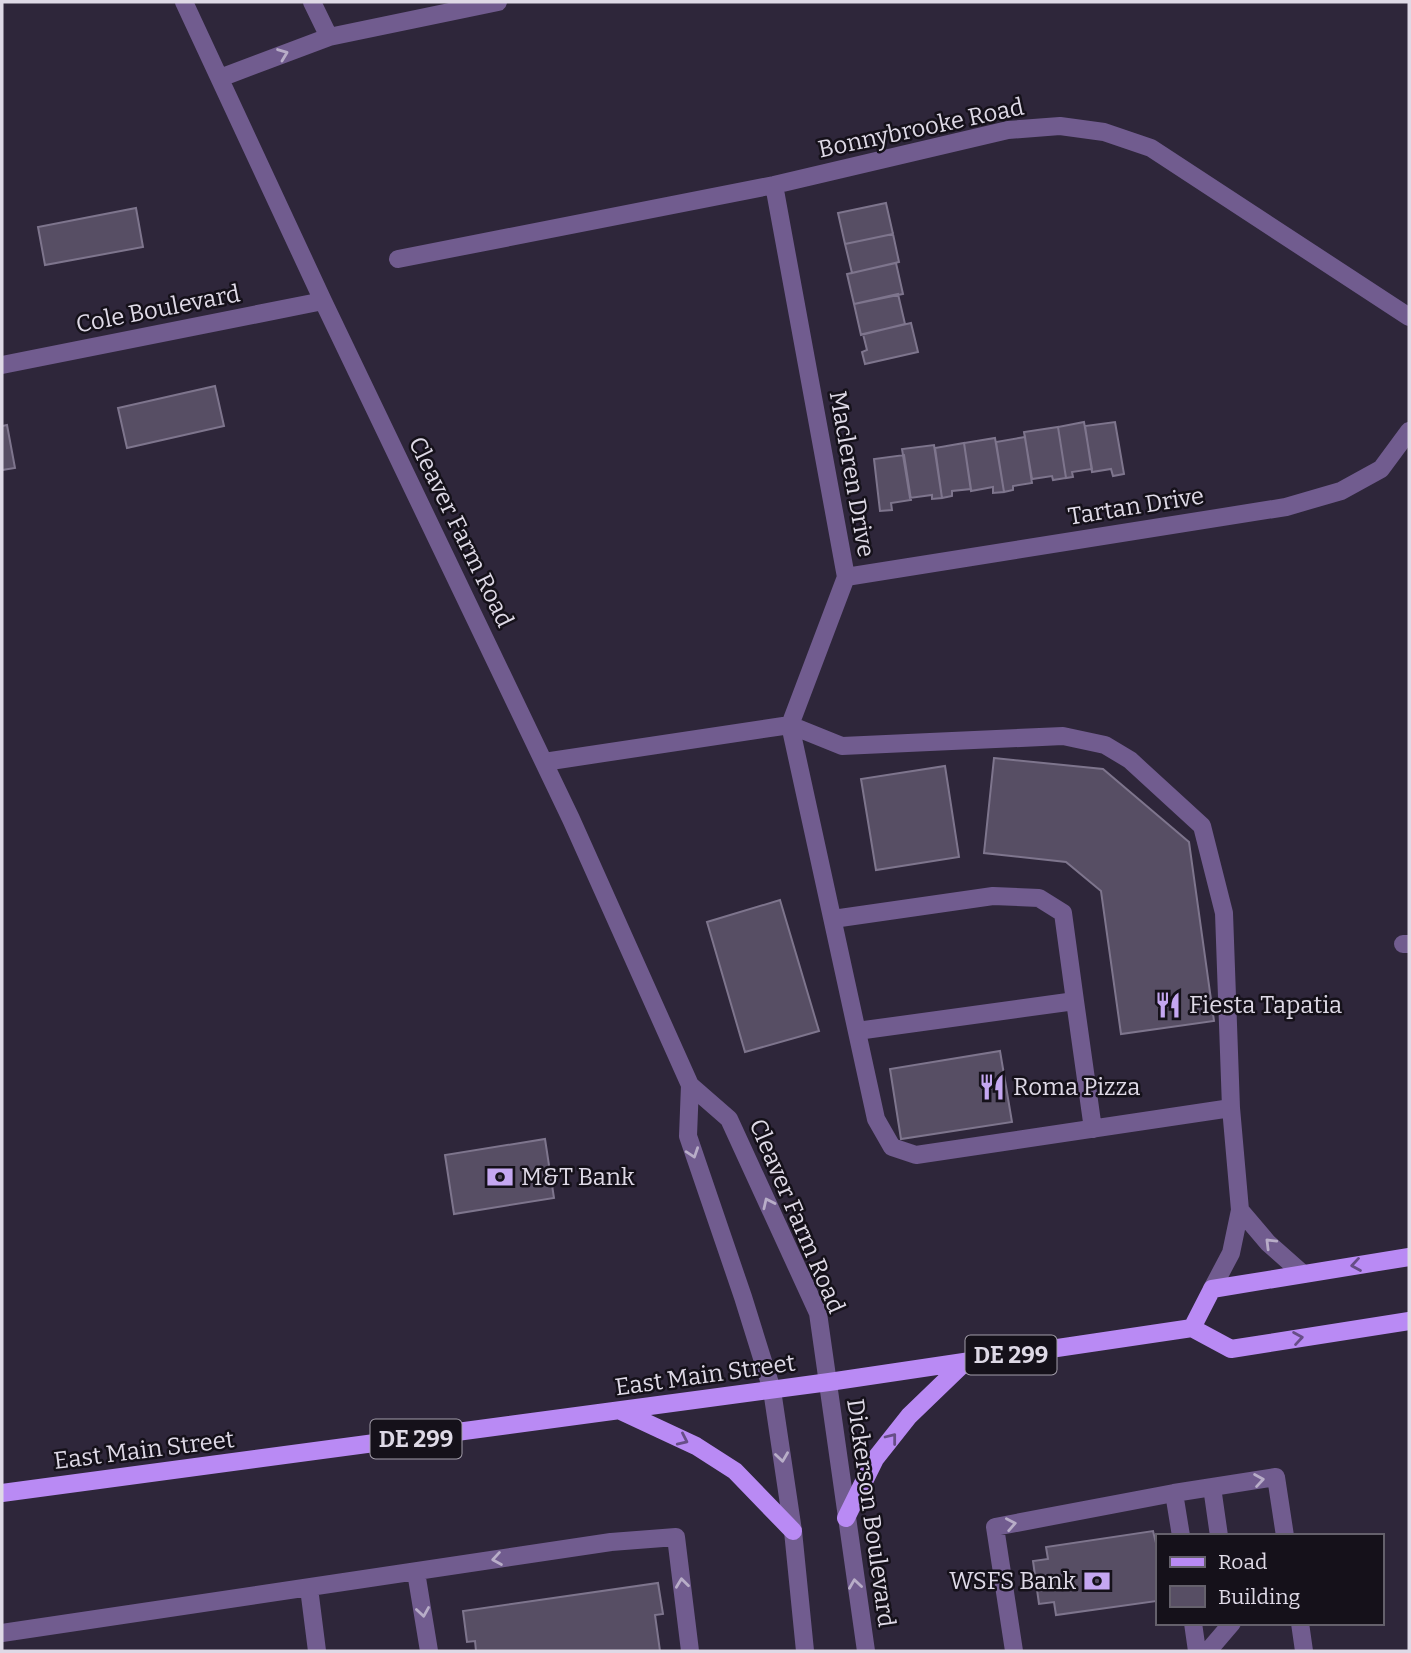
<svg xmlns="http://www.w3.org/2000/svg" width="1411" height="1653" viewBox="0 0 1411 1653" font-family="Bitter,serif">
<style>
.building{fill:#574e64;stroke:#7e758d;stroke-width:2}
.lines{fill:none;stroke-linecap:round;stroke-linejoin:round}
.minor{stroke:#715c8f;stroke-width:18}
.major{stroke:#b98af4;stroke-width:18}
.oneway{stroke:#b8adc8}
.oneway2{stroke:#674e87}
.labels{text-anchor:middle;stroke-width:5;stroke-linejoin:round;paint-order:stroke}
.shield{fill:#15111a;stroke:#a29da9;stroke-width:2}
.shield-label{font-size:23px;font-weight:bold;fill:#ded9e6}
.street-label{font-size:24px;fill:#ded9e6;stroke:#15111a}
.poi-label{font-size:24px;fill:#ded9e6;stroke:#15111a;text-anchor:start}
</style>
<rect width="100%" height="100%" fill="#2e263a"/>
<!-- building -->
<path class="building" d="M886,203L893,234L845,244L838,213Z
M136,208L143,247L45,265L38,227Z
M893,234L899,262L852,273L845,244Z
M896,263L903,294L854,304L847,274Z
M898,294L905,324L861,335L854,304Z
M911,323L918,352L865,364L862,352L867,350L863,334Z
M215,386L224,426L127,448L118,408Z
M1084,422L1092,469L1072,472L1073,477L1066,478L1058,427Z
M1115,422L1124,474L1113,476L1111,469L1092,472L1085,426Z
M7,425L15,468L2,470V426Z
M1058,427L1066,478L1053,480L1052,476L1032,479L1024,432Z
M1025,437L1032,483L1013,486V490L1004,492L996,442Z
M995,438L1004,492L993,493V487L971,491L964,443Z
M964,443L971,489L952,491V496L942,498L935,448Z
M934,445L942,498L932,499V495L910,498L902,449Z
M904,455L911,500L891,503L892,510L880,511L874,459Z
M994,758L1103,769L1189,842L1214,1021L1121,1034L1101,891L1066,862L984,853Z
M945,766L959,857L876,870L861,779Z
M780,900L819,1031L745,1052L707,922Z
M1000,1051L1012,1122L901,1139L890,1069Z
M545,1139L554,1198L454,1214L445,1155Z
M1153,1531L1157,1547V1601L1056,1615L1054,1602L1039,1604L1033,1561L1048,1559L1046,1547Z
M658,1583L663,1614L655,1615L660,1651H476L475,1641L467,1642L463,1611Z"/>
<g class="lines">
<!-- minor -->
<path class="minor" d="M184,2L323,301L571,819L690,1085L729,1119L818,1313L866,1651
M312,2L329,37
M220,78L329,37L498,2
M398,259L774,185L1008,130L1060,126L1104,132L1151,148L1409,317
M2,365L323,301
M846,577L1286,507L1341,491L1381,469L1409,431
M790,725L842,746L1063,736L1105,745L1130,760L1202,826L1224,913L1231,1108L916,1155L892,1147L876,1119Z
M544,762L790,725L846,577L774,185
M833,919L993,896L1039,898L1063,913L1075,1001L857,1031
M1403,944H1409
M1075,1001L1093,1129
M690,1085L688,1136L743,1297L772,1390L793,1531L805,1651
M1240,1210L1268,1243L1303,1274
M1212,1289L1231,1253L1240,1210L1231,1108
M1212,1487L1219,1536
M1174,1493L1181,1536
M416,1572L429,1651
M309,1588L317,1651
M1193,1623L1197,1651
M1300,1623L1304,1651
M2,1633L611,1542L676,1537L690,1651
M1014,1651L995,1527L1174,1493L1276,1477L1285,1536
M1208,1651L1232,1623"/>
<!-- major -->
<path class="major" d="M1192,1328L1212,1289L1409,1257
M621,1411L696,1446L735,1471L793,1531
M2,1493L829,1382L1192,1328L1231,1349L1409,1321
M846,1518L875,1459L909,1416L965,1362"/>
</g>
<!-- one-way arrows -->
<defs><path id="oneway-chevron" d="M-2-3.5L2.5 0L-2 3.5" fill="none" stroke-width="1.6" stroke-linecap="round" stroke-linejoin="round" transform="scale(1.75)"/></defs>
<g class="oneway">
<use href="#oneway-chevron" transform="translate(283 54) rotate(-21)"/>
<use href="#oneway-chevron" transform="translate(693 1153) rotate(71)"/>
<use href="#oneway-chevron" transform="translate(768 1203) rotate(-115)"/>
<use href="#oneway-chevron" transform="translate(1270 1243) rotate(-135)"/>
<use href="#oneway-chevron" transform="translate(782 1457) rotate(82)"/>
<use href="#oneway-chevron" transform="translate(1259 1480) rotate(-9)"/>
<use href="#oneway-chevron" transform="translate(1011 1524) rotate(-11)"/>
<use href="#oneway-chevron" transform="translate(497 1559) rotate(171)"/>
<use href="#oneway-chevron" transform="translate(682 1583) rotate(-97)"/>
<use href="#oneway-chevron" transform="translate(855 1584) rotate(-98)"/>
<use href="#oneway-chevron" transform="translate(423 1612) rotate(81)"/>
</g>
<g class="oneway2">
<use href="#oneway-chevron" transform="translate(1356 1265) rotate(171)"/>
<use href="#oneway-chevron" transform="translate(1298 1338) rotate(-9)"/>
<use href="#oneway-chevron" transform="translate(892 1438) rotate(-52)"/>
<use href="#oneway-chevron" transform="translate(683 1440) rotate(25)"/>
</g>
<!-- icons -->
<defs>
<g id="restaurant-bare" transform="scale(2.1)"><path d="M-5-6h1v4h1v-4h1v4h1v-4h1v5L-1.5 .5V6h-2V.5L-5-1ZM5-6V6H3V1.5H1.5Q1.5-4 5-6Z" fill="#c5a7f1" stroke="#15111a" stroke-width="2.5" paint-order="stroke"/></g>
<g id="bank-bare" transform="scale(2.1)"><path d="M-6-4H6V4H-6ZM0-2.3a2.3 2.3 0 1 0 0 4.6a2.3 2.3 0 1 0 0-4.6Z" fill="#c5a7f1" stroke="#15111a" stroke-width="2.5" paint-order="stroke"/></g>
</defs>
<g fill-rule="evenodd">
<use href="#restaurant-bare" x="1168" y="1005"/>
<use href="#restaurant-bare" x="992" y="1087"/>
<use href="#bank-bare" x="500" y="1177"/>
<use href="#bank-bare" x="1097" y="1581"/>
</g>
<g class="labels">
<!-- shield labels -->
<g class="shield">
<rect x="965.5" y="1335.5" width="91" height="39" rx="5"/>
<rect x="370.5" y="1419.5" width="91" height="39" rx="5"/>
</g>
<g class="shield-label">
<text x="1011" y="1363">DE 299</text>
<text x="416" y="1447">DE 299</text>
</g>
<!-- street labels -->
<g class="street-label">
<text transform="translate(921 128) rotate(-12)" y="8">Bonnybrooke Road</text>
<text transform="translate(158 309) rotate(-11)" y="8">Cole Boulevard</text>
<text transform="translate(852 474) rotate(80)" y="8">Macleren Drive</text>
<text transform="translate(1136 506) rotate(-9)" y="8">Tartan Drive</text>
<text transform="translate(461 532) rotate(64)" y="8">Cleaver Farm Road</text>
<text transform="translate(797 1216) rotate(67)" y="8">Cleaver Farm Road</text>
<text transform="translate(705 1375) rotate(-8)" y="8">East Main Street</text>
<text transform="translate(144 1450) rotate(-7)" y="8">East Main Street</text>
<text transform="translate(871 1513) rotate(82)" y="8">Dickerson Boulevard</text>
</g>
<!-- poi labels -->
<g class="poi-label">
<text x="1189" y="1013">Fiesta Tapatia</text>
<text x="1013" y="1095">Roma Pizza</text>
<text x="521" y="1185">M&amp;T Bank</text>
<text x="1076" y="1589" text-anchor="end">WSFS Bank</text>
</g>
</g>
<!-- border -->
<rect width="1411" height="1653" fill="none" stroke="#ded9e6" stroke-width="7"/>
<!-- legend -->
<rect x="1156" y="1534" width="228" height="91" fill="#15111a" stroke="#65616c" stroke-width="2"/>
<rect x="1170" y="1557" width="35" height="10" fill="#b98af4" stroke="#65616c" stroke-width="2"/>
<text x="1218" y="1569" font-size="21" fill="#ded9e6">Road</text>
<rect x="1170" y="1586" width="35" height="21" fill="#574e64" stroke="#65616c" stroke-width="2"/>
<text x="1218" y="1604" font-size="21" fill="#ded9e6">Building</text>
</svg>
